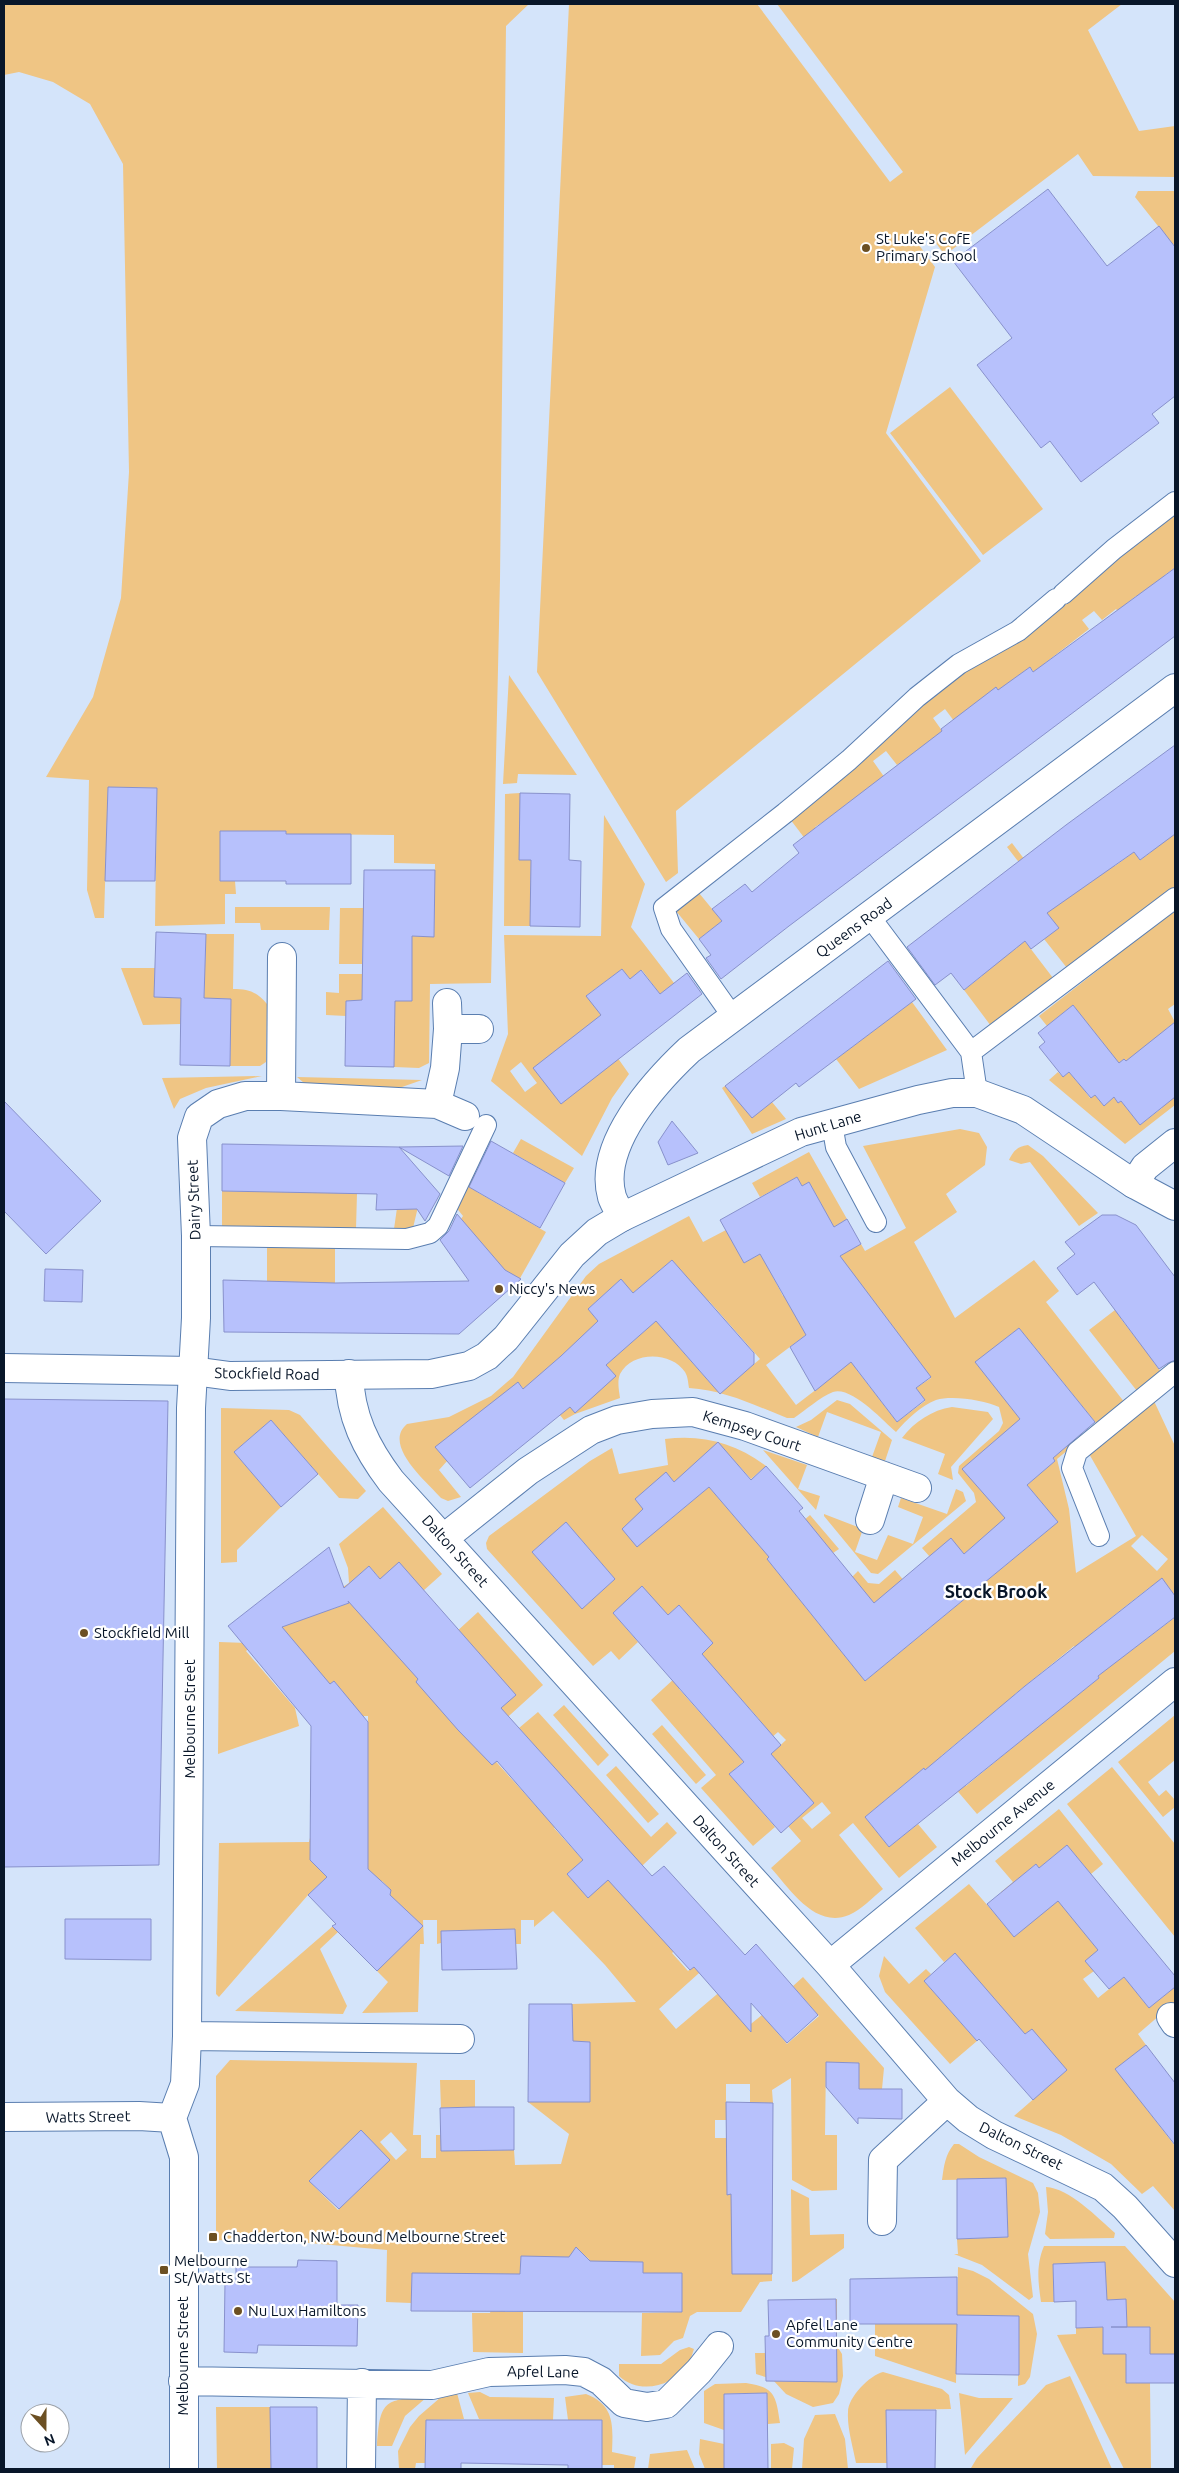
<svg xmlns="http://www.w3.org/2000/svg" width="1179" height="2473" viewBox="0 0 1179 2473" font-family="Ubuntu,sans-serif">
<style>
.green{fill:#efc584;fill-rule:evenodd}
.building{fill:#b7c1fc;stroke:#8891cc}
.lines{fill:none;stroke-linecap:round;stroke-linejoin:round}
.service-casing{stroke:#5a7eb0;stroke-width:22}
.minor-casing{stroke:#5a7eb0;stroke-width:30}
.tertiary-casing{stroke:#5a7eb0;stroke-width:30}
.service{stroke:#fff;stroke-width:20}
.minor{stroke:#fff;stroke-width:28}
.tertiary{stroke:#fff;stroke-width:28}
.poi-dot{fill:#6c5023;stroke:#fff;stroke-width:2}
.labels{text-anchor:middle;stroke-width:4.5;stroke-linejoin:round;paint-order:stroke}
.poi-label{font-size:15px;fill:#081629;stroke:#fff;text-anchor:start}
.street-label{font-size:15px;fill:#081629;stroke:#fff}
.quarter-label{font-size:18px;font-weight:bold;fill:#081629;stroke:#fff}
</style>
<rect width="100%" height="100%" fill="#d4e4fa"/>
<!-- green -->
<path class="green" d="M4,4H529L506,26L500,579L491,983L430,984L429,1063L419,1068L394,1067L395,1001H411L412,936H434L435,864L394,863V835L286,834L285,831H220L235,881L236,894H225V924L155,926L157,788L108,787L104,918H95L87,890L89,780L46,777L93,697L121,598L129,472L123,164L90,104L53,82L19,72L4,75Z
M569,4H757L890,182L903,172L777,4H1122L1088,30L1139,131L1175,126V177L1093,176L1078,154L945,255L929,234L919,245L935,267L886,433L981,561L676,811L678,873L666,882L537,672Z
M1138,191H1175V243L1173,245L1135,197Z
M950,387L1043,509L983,555L890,433Z
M1175,514V568L1166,574L1142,604L1136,596L1126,604L1124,618L1116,609L1102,620L1094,611L1082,620L1089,629L1045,663L1078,708L1067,716L1030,667L1007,684L1011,707L996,688L966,737L945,709L933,718L943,732L897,765L886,751L873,761L892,788L848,803L838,811L847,822L835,831L826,820L815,827L824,839L812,848L790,819L900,721Z
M509,675L577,775L518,774L517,783L503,784Z
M520,793L531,860L530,926H504L505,794Z
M604,815L645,884L631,927L674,983L660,994L642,970L630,979L622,969L587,995L612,1030L603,1037L629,1074L612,1098L582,1156L491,1081L508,1034L504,935L601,936ZM521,1062L537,1083L525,1092L510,1071Z
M1168,815L1175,824V887L1067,968L1044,939L1058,928L1042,907L1049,901L1007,847L1012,843L1056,901L1107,855L1115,866L1134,852L1140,860L1150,853Z
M699,893L722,921L699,939L676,911Z
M235,907H330L329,930H261L260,923H235Z
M340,908H384V936H363L362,964H339Z
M1175,908V1004L1168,1009L1175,1022L1166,1029L1175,1041V1049L1153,1066L1175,1095V1105L1125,1144L1049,1080L1058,1072L1063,1077L1069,1072L1078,1083L1113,1056L1073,1005L1047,1026L1039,1016L1111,960L1110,956ZM1124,1059L1162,1108L1140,1125L1121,1101L1118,1102L1114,1097L1104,1106L1095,1095L1090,1098L1084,1090Z
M1014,927L1053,978L991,1026L964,990L982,976L972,963L1008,954L1017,948L1007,933Z
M206,934H234L233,989C249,989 257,992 267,1004L266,1062L260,1066H230L231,999L204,998Z
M121,968H155L154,997L182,998L181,1024L143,1025Z
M339,974H362V1000L346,1016L326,1015V992L339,993Z
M912,1002L947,1050L859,1089L836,1059Z
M262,1076L206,1088L180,1099L174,1109L162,1078Z
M297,1077L422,1080L402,1087L321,1088L304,1083Z
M725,1086L752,1117L772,1102L786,1119L752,1134L722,1088Z
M960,1129L979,1133L987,1147L985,1165L946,1194L957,1212L914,1242L955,1318L1034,1260L1059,1291L1046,1302L1125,1403L1057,1459L1069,1509L1076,1573L1136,1536L1088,1452L1154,1401L1175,1446V1596L1169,1588L1150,1587L1093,1632L1116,1662L1173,1619L1169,1613L1175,1608V1651L977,1814L954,1787L924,1768L865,1817L889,1847L918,1824L937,1847L899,1878L853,1823L839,1835L883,1889C873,1897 861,1910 849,1915C815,1929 790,1889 771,1868L801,1841L788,1826L814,1803L770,1755L786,1740L778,1732L729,1774L775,1827L753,1846L701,1788L716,1775L651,1700L713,1643L679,1605L668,1615L642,1587L613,1613L638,1642L619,1660L611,1651L593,1666L487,1549L486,1543L489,1536L590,1461L612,1448L619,1474L668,1465L665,1439C702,1434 736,1443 766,1466L751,1479L720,1445L708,1451L675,1483L666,1473L635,1499L660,1528L709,1487L766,1553L810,1515L839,1549L833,1553L767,1559L865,1681L932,1626L900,1586L876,1606L852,1577L858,1571L868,1583L879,1584L895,1570L938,1621L1058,1522L1027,1485L1055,1461L1030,1432L1016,1509L964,1554L930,1557L922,1548L976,1502L974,1493L958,1473L959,1466L999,1431L1003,1423L999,1407C984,1400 952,1395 936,1400C921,1406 906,1420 896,1432C883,1421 852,1386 833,1392C820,1397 806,1410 794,1418H787C754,1405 724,1390 689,1388C688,1382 688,1377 685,1372C671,1351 632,1351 620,1374C617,1381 619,1391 620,1398L575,1414L564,1420L555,1409L616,1376L606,1365L665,1313L706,1299L672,1260L633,1293L621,1279L588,1309L599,1322L532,1382L530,1397L518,1382L439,1470L461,1497L448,1501L441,1498C427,1482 382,1445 407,1424L449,1417L491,1396L513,1377L586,1276L599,1264L689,1216L703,1242L726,1230L744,1263L767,1250L782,1272L773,1277L783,1296L823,1275L815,1209L822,1205L809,1182L802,1186L797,1177L760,1197L752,1183L809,1152L847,1219L819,1236L833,1260L861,1244L865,1251L906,1228L863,1146ZM709,1301L760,1359L734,1381L726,1373L712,1385L676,1344L695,1312ZM832,1315L914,1355L931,1378L916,1388L925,1401L897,1422L856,1369L859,1337L822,1385L796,1405L766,1365ZM1019,1328L1096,1423L1055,1456L976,1362ZM566,1522L615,1579L582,1609L532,1552ZM1142,1535L1168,1559L1157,1571L1131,1546ZM1074,1646L1099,1678L1040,1725L1015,1694ZM709,1663L759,1719L729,1745L679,1689ZM999,1708L1024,1738L966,1786L941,1756ZM822,1802L831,1813L812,1829L802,1818Z
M521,1139L574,1168L565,1183L513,1153Z
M1028,1145L1043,1156L1098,1213L1079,1226L1030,1162L1021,1164L1009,1160C1014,1150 1017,1147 1028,1145Z
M471,1172L485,1179L477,1192L546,1232L519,1280L479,1253L461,1219L463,1216L455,1206Z
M222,1191L357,1193L356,1229H222Z
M399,1194H421L413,1228L394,1229Z
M267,1246H335V1283L267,1282Z
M1128,1300L1135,1308L1121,1319L1139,1342L1166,1348L1152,1360L1161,1372L1137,1391L1089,1330Z
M837,1400L850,1404L892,1440L885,1461L872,1457L881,1432L827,1412L818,1437L796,1427L811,1420Z
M952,1407L988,1412L993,1419L951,1467L953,1480L938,1474L945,1454L902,1438C914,1422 932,1410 952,1407Z
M221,1408L289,1410L300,1415L366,1491L358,1499L339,1498L271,1420L234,1452L281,1507L237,1550V1562L221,1563Z
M763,1450L807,1465L798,1489L820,1496L816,1510Z
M956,1489L963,1492L966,1501L878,1574L871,1573L824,1516V1514L863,1529L855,1552L877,1560L888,1535L913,1544L923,1517L898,1507L901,1498L947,1514Z
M383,1507L442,1574L423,1591L455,1633L478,1612L543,1685L479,1743L537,1807L566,1781L519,1728L538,1712L651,1837L667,1822L677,1833L627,1880L633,1907L649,1925L684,1942L672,1953L688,1971L702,1959L708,1965L659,2009L676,2029L729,1984L747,2027L762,2015L787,2044L819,2016L793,1986L803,1977L884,2068L882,2089H859V2063L826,2062L825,2135H837V2190L812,2191L792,2180L791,2078L772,2090L773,2103H750V2084H726V2102L733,2120H715V2138H733L727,2194H761L732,2274H772V2281L760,2282L741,2312H697L690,2316L683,2338L674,2341L660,2355L641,2356L642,2313L682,2312V2273H643V2262H626V2275H588L589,2259L582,2253H572L566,2261L547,2257L521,2256L520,2274L412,2273L411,2303L386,2302L387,2250L298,2242L216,2240V2076L230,2060L417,2063L413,2135H421V2158H436V2135H441V2151L514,2150L515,2165L561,2164L569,2134L528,2102H590V2042L573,2041L572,2004L636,2002L605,1965L553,1911L534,1927V1920H521V1944H516L515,1929L441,1931V1943L437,1944V1920H423L424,1944H420L418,2012L362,2013L388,1982L377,1971L417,1932L418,1922L390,1895L391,1890L382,1881L327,1877L308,1895L219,1997L216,1994L219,1843L309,1842L310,1838H368V1716L326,1717L344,1693L334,1681L316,1696L279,1624L246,1651L295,1708L299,1726L218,1754L219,1642L247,1643L319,1582L330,1610L349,1603L343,1587L349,1583L348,1568L339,1544ZM369,1566L378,1576L349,1584ZM584,1801L588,1898L567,1874L583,1860L554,1828ZM361,2130L390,2160L338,2210L309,2181ZM391,2132L407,2150L396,2160L380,2142Z
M564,1705L609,1755L598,1766L553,1715Z
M1175,1715V1760L1148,1782L1159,1796L1166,1790L1175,1800V1807L1163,1817L1118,1762Z
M662,1725L706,1775L696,1784L652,1734Z
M616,1766L659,1814L648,1823L606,1775Z
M1112,1767L1175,1844V1937L1067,1804Z
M1059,1809L1103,1864L1091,1874L1067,1845L1039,1868L1036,1864L1019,1878L1046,1910L1061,1898L1086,1929L1116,1905L1123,1913L1098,1950L1094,1971L1083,1979L1098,1998L1124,1977L1149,2008L1175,1987V2002L1138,2034L1146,2045L1116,2069L1175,2146V2211L1153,2186L1142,2194L1111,2164L1061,2135L1014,2116L1067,2070L997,2059L955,1953L944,1962L915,1928L969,1884L1014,1936L1001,1892L1013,1882L995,1861Z
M333,1926L338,1932L320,1949L347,2006L343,2014L235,2011Z
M884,1956L909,1984L926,1969L931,1974L924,1981L977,2041L950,2064L885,1992L879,1976Z
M440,2080H475V2107L441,2108Z
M954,2144H959L979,2157L1033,2183L1038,2193L1040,2212L1028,2254L1033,2297L1029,2300L982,2265L954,2254H958L957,2239L1008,2237L1006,2179L942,2180C944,2166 945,2155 954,2144Z
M1046,2187C1069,2188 1098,2218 1115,2233L1114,2238L1050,2239L1045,2234L1048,2212Z
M791,2189L809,2198L810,2235L844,2234V2248L797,2281L792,2282Z
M1044,2246H1125L1175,2302V2354H1150V2327H1127L1126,2299L1107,2300L1105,2262L1053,2264L1054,2302H1041C1038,2282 1036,2265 1044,2246Z
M958,2267L973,2271L989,2279L1033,2314L1037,2334L1030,2377L1025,2384L1018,2386L1019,2316L957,2315Z
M811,2299H837V2346L842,2354L843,2376L839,2394L833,2403L813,2407L786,2394L772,2379L756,2374L755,2353H775L837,2382V2346H811Z
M491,2309H505V2312H523V2353L473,2352L472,2313H490Z
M875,2323L957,2324L956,2383L875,2356Z
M1103,2327V2354H1126L1150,2383L1151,2469H1124L1057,2335L1076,2334V2328Z
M689,2347L694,2349C692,2354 691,2360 688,2364C673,2387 639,2395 619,2376V2364H661L680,2350Z
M883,2372L942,2389L949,2395L951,2409L886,2410L887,2463H856C853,2447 847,2428 848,2412C848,2397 870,2375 883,2372Z
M1070,2376L1112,2469L971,2468L977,2458L1046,2385Z
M746,2383C775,2387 776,2396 780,2423L768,2424L767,2393L724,2394V2430L704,2423V2391L715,2384Z
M480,2392L490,2397L554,2398L553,2420L479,2419L468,2393Z
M457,2393L464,2419L426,2420L425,2463H416L415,2469H399L398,2451L410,2427L419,2416L441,2397Z
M959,2393L979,2398H1013L965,2455Z
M586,2394C615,2405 613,2426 612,2452L636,2457L634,2469H614V2465H602V2421L568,2420L565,2397Z
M427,2397L405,2416L392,2446H377C380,2402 383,2399 427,2397Z
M216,2407H270L271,2469H217Z
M835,2414L845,2439L848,2469H802L804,2439L815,2415Z
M700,2439L724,2444V2469H705L699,2454Z
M784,2443L794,2448L792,2469H771V2444Z
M687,2450L695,2469H648L650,2454Z"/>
<!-- building -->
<path class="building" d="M1048,189L1107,266L1159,226L1175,247V396L1152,414L1159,423L1081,482L1050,441L1041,448L977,365L1012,338L953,261Z
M1175,568V636L789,926L721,979L706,958L711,955L699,939L722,921L712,909L745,884L752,892L799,853L793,845L942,731L941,729L996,687L998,690L1030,667L1033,672Z
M1175,745V834L1140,860L1134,852L1047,913L1059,928L1031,949L1025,941L964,990L951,973L935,985L907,947L1066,825Z
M108,787L157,788L155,881H105Z
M520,793L570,794L569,860L581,861L580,927L530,926L531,860H519Z
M220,831H286V834H351V884H286V881H220Z
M364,870H435L434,937L412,936V1001H395L394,1067L345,1066L346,1001L362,1000Z
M156,932L206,934L204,998L231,999L230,1066L180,1065L181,998L154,997Z
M888,961L916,999L799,1087L796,1083L752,1118L725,1086Z
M622,969L630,979L641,970L660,994L687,973L702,994L561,1104L533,1068L601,1015L586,996Z
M1073,1005L1119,1063L1124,1059L1126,1061L1175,1022V1097L1140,1125L1121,1101L1118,1103L1114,1097L1104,1106L1095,1095L1091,1098L1069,1072L1063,1077L1039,1047L1045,1042L1038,1033Z
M4,1101L101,1201L46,1254L4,1211Z
M672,1121L698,1153L668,1165L658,1142Z
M491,1141L565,1183L540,1228L469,1187Z
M222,1144L399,1147L463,1146L449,1176L399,1147L440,1194L425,1221L417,1209L376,1210L377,1194L222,1191Z
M797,1177L802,1186L809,1182L834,1227L847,1219L861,1244L840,1256L931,1377L916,1388L925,1400L897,1422L851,1362L815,1391L790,1347L806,1335L760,1254L744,1263L720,1220Z
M457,1214L505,1270L521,1279L459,1334L224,1332L223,1280L335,1283L469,1281L440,1240L449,1231Z
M1102,1215H1116L1136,1225L1175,1277V1360L1168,1363L1159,1369L1094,1282L1077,1295L1057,1268L1075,1254L1065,1242Z
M672,1260L754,1353V1364L720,1394L656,1321L606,1365L616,1376L595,1395L575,1413L570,1407L470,1488L435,1447L518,1382L523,1389L561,1356L598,1321L588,1309L621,1279L633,1293Z
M45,1269L83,1270L82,1302L44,1301Z
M1019,1328L1095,1422L1053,1458L1055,1461L1027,1485L1058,1522L865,1681L767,1559L769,1557L709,1487L637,1547L622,1529L643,1509L635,1499L666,1472L674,1482L718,1442L751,1480L766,1466L803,1508L799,1511L874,1603L951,1538L964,1554L1005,1518L962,1469L1020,1419L975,1362Z
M4,1399L168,1401L159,1865L4,1867Z
M271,1420L318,1474L281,1507L234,1452Z
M566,1522L615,1579L582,1609L532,1552Z
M329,1547L344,1588L369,1566L380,1579L399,1562L516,1695L501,1708L652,1876L664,1866L745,1955L756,1944L818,2015L787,2043L751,2003V2032L694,1967L690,1970L608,1880L588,1898L567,1874L583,1860L497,1761L492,1765L458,1730L416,1682L418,1679L348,1601L349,1603L282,1627L330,1684L334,1681L368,1722V1869L391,1890L390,1895L423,1926L377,1971L332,1926L336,1924L308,1895L327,1877L310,1860L311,1726L228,1626Z
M1162,1578L1175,1596V1617L1098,1676L1099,1678L889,1847L865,1817L924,1768L925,1770L1025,1686Z
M642,1586L668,1615L679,1605L713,1643L702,1654L781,1745L771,1754L814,1803L781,1833L729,1774L744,1762L613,1613Z
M1067,1845L1175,1976V1987L1149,2008L1124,1977L1109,1989L1085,1961L1098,1950L1058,1901L1014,1937L987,1904L1036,1864L1039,1868Z
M65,1919H151V1960L65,1959Z
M515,1929L517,1969L442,1970L441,1931Z
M955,1953L1025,2034L1032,2029L1067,2070L1033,2100L979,2039L977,2041L924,1981Z
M529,2004H572L573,2041L590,2042V2102H528Z
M1146,2045L1175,2083V2145L1115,2069Z
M826,2062L859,2063V2089H902V2119L858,2118V2124L826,2087Z
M726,2102L773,2103L772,2274H732L731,2194L727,2195Z
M475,2107H514V2150L441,2151L440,2108Z
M361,2130L390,2160L339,2209L309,2181Z
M1006,2178L1008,2237L957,2239V2179Z
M576,2247L590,2261L643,2262V2273H682V2312L411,2311L412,2273L520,2274L521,2256L569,2257Z
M298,2260L337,2261V2305H358L357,2346L258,2345L257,2353L224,2352L225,2282H236V2267H297Z
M1105,2262L1107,2300L1126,2299L1127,2327H1111H1150V2354H1175V2383H1126V2354H1103V2327L1076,2328V2301L1054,2302L1053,2264Z
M957,2277V2315L1019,2316V2375L956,2374L957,2324H850V2279Z
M836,2299L837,2382L766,2381L765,2336H769L768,2300Z
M767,2393L768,2469H724V2394Z
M270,2407H317V2469H271Z
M886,2410H936L935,2469H887Z
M426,2420H602V2469H568V2465L461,2463V2469H425Z"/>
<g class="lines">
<!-- service casing -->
<g class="service-casing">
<path id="service" d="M1063,594L1114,549L1175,502
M870,917L971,1052L977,1093
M733,1017L671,929L664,908L785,813L849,760L917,697L959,664L1018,631L1056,599
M971,1052L1175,898
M832,1124L836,1147L876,1222
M196,1236L407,1239L430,1233L438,1226L486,1125
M1099,1536L1072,1468L1077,1452L1175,1372"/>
</g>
<!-- minor casing -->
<g class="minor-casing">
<path id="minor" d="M447,1003L448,1029
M281,1096L282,957
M465,1116L437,1104L445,1068L448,1029H479
M1134,1184L1145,1167L1175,1143
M622,1217C619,1211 614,1203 612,1197C597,1145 655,1082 689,1050L1175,688
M349,1374C350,1416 366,1448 391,1481L830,1965L947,2101L968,2119L994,2135L1103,2187L1125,2207L1175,2263
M870,1520L884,1476
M444,1538L528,1471L591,1430L617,1420L652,1414L693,1412L745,1426L917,1488
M830,1965L1175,1682
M1171,2017L1175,2023
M187,2036L460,2039
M4,2117L139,2116L172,2118
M882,2221L883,2160L947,2101
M183,2381L432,2385L489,2372L565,2370L584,2372L601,2381L624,2403L647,2407L666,2404L699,2371L719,2346
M184,2469V2157L172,2118L185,2084L187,2036L191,1408L196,1318V1236L192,1138L199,1117L218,1104L245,1096H281L437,1104
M361,2469L362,2383"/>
</g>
<!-- tertiary casing -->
<g class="tertiary-casing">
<path id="tertiary" d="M4,1368L193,1371L230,1376L431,1374L469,1366L487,1356L506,1338L572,1255L597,1232L622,1217L801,1132L918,1100L952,1093H977L1023,1110L1134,1184L1175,1206"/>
</g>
<!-- service -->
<use href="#service" class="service"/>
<!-- minor -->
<use href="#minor" class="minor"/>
<!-- tertiary -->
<use href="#tertiary" class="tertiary"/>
</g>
<!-- markers -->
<g class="poi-dot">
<circle cx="866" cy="248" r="5"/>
<circle cx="499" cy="1289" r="5"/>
<circle cx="84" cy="1633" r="5"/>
<rect x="208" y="2232" width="10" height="10" rx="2.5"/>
<rect x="159" y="2265" width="10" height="10" rx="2.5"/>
<circle cx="238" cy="2311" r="5"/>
<circle cx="776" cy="2334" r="5"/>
</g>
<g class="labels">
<!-- poi labels -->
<g class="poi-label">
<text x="876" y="244">St Luke's CofE<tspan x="876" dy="17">Primary School</tspan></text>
<text x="509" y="1294">Niccy's News</text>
<text x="94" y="1638">Stockfield Mill</text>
<text x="223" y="2242">Chadderton, NW-bound Melbourne Street</text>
<text x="174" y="2266">Melbourne<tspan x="174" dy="17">St/Watts St</tspan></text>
<text x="248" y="2316">Nu Lux Hamiltons</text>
<text x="786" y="2330">Apfel Lane<tspan x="786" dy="17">Community Centre</tspan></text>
</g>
<!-- street labels -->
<g class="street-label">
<text transform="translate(854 928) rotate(-36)" y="5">Queens Road</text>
<text transform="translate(828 1126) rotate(-17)" y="5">Hunt Lane</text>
<text transform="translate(194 1200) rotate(-92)" y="5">Dairy Street</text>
<text transform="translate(267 1374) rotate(1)" y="5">Stockfield Road</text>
<text transform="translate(752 1431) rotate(18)" y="5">Kempsey Court</text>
<text transform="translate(455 1551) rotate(48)" y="5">Dalton Street</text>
<text transform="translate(190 1719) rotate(-90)" y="5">Melbourne Street</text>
<text transform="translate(1003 1823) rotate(-39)" y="5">Melbourne Avenue</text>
<text transform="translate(726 1851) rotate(48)" y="5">Dalton Street</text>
<text transform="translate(88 2117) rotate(-1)" y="5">Watts Street</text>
<text transform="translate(1021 2146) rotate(26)" y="5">Dalton Street</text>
<text transform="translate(183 2356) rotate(-90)" y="5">Melbourne Street</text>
<text transform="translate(543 2372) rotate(1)" y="5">Apfel Lane</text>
</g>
<!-- quarter labels -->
<g class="quarter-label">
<text x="996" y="1598">Stock Brook</text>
</g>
</g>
<!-- border -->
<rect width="1179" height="2473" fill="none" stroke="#081629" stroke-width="10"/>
<!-- north arrow -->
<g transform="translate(45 2428) rotate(159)"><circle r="24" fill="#ffffff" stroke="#9ca2a9"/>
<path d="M0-4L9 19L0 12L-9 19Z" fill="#6c5023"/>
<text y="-8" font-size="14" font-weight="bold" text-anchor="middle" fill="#081629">N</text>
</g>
</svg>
